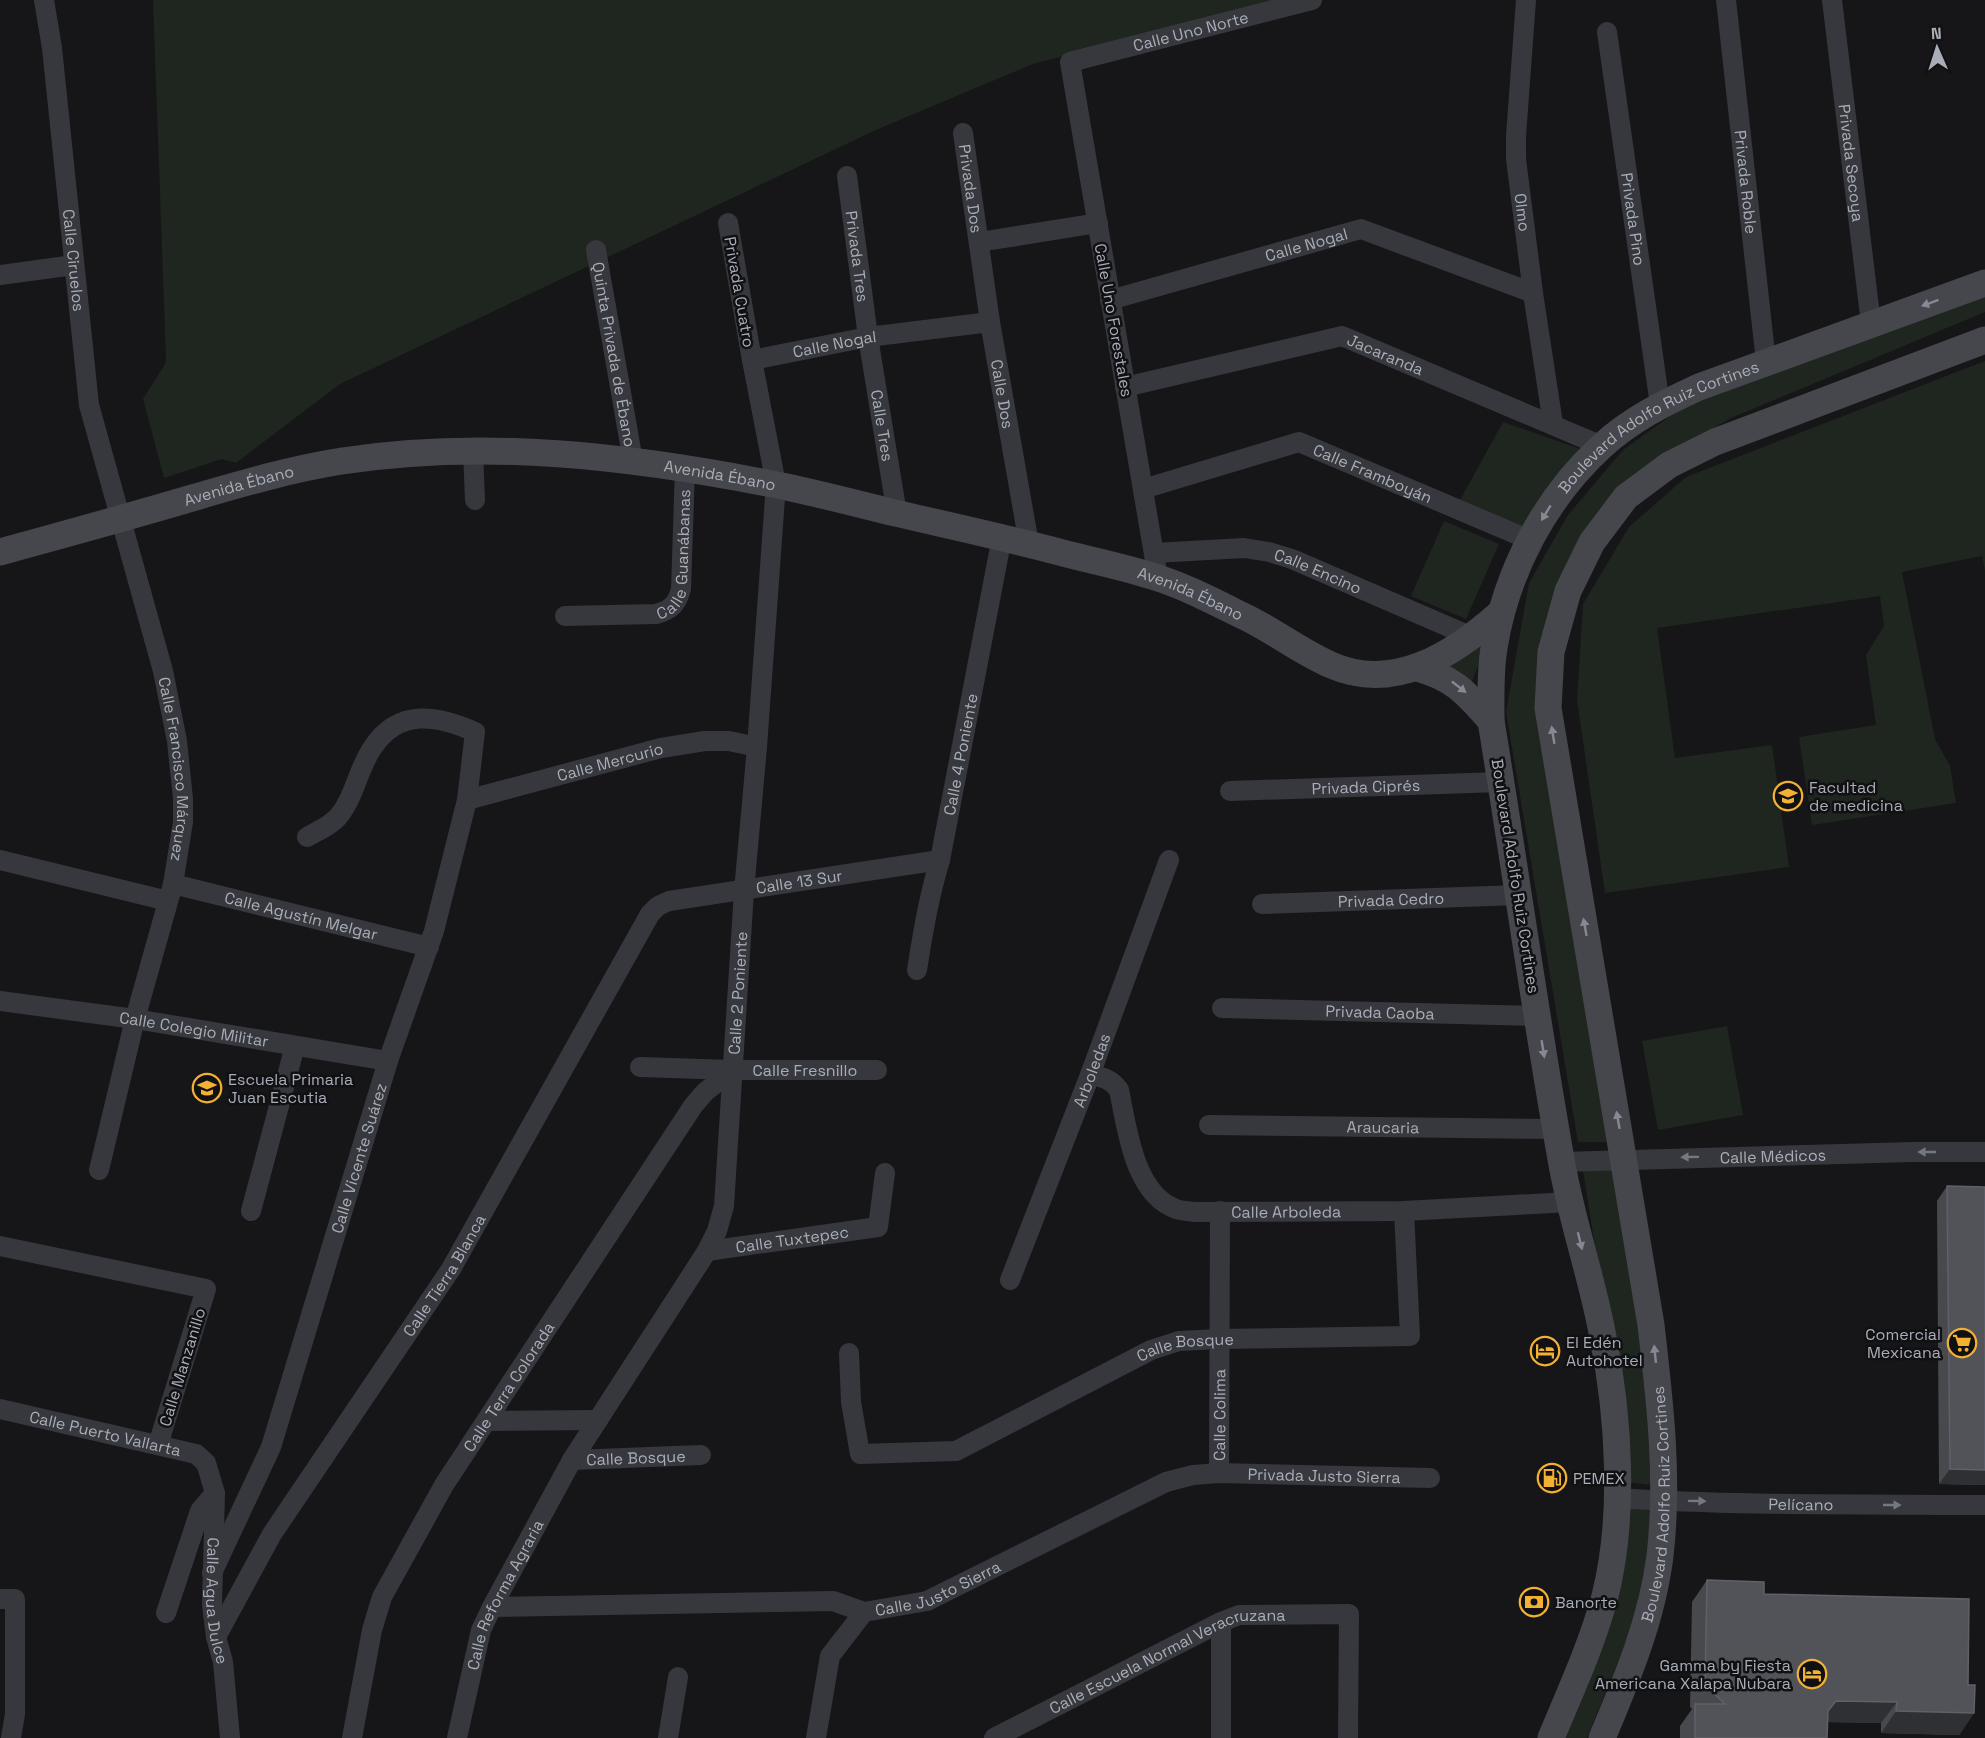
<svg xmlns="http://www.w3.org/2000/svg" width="1985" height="1738" viewBox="0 0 1985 1738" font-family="'Space Grotesk',sans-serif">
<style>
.green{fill:#1e261f}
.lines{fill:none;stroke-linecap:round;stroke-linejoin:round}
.street{stroke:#37383d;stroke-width:20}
.secondary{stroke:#45474d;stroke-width:27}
.wall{fill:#47494d}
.shaded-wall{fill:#2f3033}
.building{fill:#525359;stroke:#5f6168;stroke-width:1.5}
.oneway{fill:#858993}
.oneway2{fill:#757881}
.labels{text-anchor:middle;stroke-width:5;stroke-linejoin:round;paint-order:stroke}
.street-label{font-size:16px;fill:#a8adb8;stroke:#111113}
.poi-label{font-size:16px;fill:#a8adb8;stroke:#111113;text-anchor:start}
</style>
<rect width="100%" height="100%" fill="#161618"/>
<!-- green -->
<path class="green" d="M153,0H1275L1033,64L878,129L340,384L236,463L222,459L164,478L143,399L165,364L166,359Z
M1985,290V312L1731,418L1635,474L1580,542L1541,708L1615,1142H1578L1506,712L1529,583L1568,515L1623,450L1687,404Z
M1985,361V571L1982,556L1902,572L1935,739L1950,766L1956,803L1812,825L1799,737L1876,725L1866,655L1884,626L1880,596L1657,628L1675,758L1772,745L1789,867L1605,893L1577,700L1583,604L1629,527L1686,477Z
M1503,422L1586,451L1521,533L1459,502Z
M1444,521L1499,544L1466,619L1411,596Z
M1492,630L1471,684L1438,664Z
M1727,1026L1743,1115L1658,1130L1642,1041Z
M1620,1169L1655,1394L1653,1485L1623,1482L1619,1400L1583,1170Z
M1625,1507L1660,1512L1636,1619L1587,1738H1559Z"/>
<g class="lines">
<!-- street -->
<g class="street">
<path id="s1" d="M44,0L52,48L89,405L163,671L177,741L183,799V822L173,884L135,1019L99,1170"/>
<path id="s2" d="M1526,0L1516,136V159L1533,293L1553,424"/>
<path id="s3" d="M1726,0L1766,362"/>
<path id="s4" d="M1832,0L1871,324"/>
<path id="s5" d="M1607,32L1660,405"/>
<path id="s6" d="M963,133L990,322L1029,544"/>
<path id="s7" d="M847,176L868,337L897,514"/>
<path d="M979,242L1098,223"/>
<path id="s8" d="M596,250L633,461"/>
<path d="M0,275L74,265"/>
<path id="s9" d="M1110,300L1361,229L1533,293"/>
<path id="s10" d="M752,360L868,337L990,322"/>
<path id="s11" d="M1125,387L1342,336L1602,446"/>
<path d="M473,450L475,500"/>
<path id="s12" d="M1143,489L1299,442L1530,540"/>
<path id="s13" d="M1154,553L1244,548L1269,552L1292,559L1472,637"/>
<path id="s14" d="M1158,578L1070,62L1312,0"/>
<path id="s15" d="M565,616L656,614C671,610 677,604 681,589L685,468"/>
<path id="s16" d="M1230,791L1501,782"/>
<path id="s17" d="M467,800L661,748L705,741H729L757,747"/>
<path d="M0,860L168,901"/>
<path id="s18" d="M173,884L429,947"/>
<path id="s19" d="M1262,904L1519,895"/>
<path id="s20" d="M917,970C923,932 929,896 940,860L1002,537"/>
<path id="s21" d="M0,1001L135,1019L388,1061"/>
<path id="s22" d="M1222,1008L1538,1016"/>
<path id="s23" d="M640,1067L733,1070H877"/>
<path id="s24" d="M1090,1075C1103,1077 1111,1079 1119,1090C1127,1128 1134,1194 1176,1209C1181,1211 1189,1211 1194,1212L1404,1211L1570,1202"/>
<path id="s25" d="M1209,1125L1556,1129"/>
<path id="s26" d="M1561,1162L1913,1152H1985"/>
<path d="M251,1211L295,1046"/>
<path d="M0,1246L206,1289L158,1445"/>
<path id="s27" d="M707,1251L878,1227L885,1173"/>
<path id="s28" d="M1010,1280L1090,1075L1169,860"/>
<path id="s29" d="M849,1353L851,1402L860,1454L956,1451L1151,1350L1179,1341L1219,1339L1410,1336L1404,1211"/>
<path id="s30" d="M0,1409L196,1454L206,1463L215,1493L212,1605L216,1637L223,1662L230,1738"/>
<path d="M486,1421L598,1420"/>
<path id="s31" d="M572,1460L701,1455"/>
<path id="s32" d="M1219,1473L1220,1211"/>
<path id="s33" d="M1617,1498C1739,1506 1862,1504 1985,1505"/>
<path id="s34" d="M212,1573L271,1447L388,1061L434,931L467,800L475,732C438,715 399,708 373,747C358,768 355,797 338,817C330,826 318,831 307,837"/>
<path d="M0,1599H15V1714L11,1738"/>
<path id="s35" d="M492,1607L833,1601L864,1612L927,1601L1166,1482L1193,1475L1219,1473L1430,1478"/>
<path d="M166,1613L200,1511L215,1493"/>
<path d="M1221,1622V1738"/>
<path id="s36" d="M216,1637L272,1534L451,1269L650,914L658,906L669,901L940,860"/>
<path id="s37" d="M352,1738L372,1630L382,1597L444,1485L693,1106L705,1092L733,1070"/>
<path id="s38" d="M457,1738L481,1630L492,1607L572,1460L707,1251L717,1231L724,1206L744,891L757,747L776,484L752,360L728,223"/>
<path d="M668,1738L678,1677"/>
<path d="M816,1738L830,1656L864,1612"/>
<path id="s39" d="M994,1738L1221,1622L1239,1615L1349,1614L1348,1738"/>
</g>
<!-- secondary -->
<g class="secondary">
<path id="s40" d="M0,552C58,536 117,520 175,503C230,487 285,470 342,461C486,439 630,456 772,484C813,492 854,503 895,513C951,526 1007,538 1063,553C1094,561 1125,567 1155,577C1184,586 1213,601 1241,615C1272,629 1299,651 1331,665C1394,693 1454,654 1500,613"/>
<path d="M1417,668C1454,678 1466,693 1491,721"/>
<path id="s41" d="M1551,1738C1570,1692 1592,1645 1605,1596C1625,1517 1619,1417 1603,1337C1592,1277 1571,1219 1561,1159C1535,1013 1515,867 1491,721C1491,696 1490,672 1494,648C1506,572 1545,498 1602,446C1630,420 1664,403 1699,387L1985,283"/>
<path id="s42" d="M1602,1738C1627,1679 1652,1620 1660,1556C1669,1479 1660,1402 1651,1325L1548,708L1551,652L1568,591L1592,542L1626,497L1669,465L1715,442L1985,340"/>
</g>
</g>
<!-- wall -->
<path class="wall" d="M1947,1186L1985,1187V1485L1939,1484L1937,1201Z
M1707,1580L1764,1594L1968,1685L1974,1713L1959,1735L1881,1733V1723L1827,1722V1738H1680V1726L1692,1709L1690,1707L1692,1602Z"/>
<!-- shaded-wall -->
<path class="shaded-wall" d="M1950,1469L1985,1470V1485L1939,1484Z
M1836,1701L1897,1702L1881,1723L1821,1722L1828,1711Z
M1896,1711L1974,1713L1959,1735L1881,1733Z"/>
<!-- building -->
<path class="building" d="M1947,1186L1985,1187V1470L1950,1469Z
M1707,1580L1764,1582V1594L1969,1599L1968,1685H1975L1974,1713L1896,1711L1897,1702L1836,1701L1828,1711L1827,1738H1695V1704H1725L1705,1685Z"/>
<!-- one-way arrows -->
<defs><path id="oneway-solid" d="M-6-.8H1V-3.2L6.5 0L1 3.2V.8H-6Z" transform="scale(1.5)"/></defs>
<g class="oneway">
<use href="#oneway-solid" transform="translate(1930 303) rotate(160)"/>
<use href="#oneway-solid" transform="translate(1546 513) rotate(121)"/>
<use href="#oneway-solid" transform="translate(1459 687) rotate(38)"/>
<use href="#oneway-solid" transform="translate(1553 735) rotate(-99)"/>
<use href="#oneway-solid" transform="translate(1585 927) rotate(-100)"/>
<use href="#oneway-solid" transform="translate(1543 1049) rotate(81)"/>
<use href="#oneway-solid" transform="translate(1618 1120) rotate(-100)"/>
<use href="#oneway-solid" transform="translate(1580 1241) rotate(76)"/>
<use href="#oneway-solid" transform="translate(1655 1354) rotate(-96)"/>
</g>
<g class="oneway2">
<use href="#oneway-solid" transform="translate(1927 1152) rotate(-180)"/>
<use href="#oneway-solid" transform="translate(1690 1157) rotate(179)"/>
<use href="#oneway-solid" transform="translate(1697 1501) rotate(1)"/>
<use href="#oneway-solid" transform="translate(1892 1505)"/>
</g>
<!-- icons -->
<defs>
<g id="university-ring" transform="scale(1.5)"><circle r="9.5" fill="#111113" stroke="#f2b134" stroke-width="1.5"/><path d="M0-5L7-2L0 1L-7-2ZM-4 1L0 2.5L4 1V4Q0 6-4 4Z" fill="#f2b134"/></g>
<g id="school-ring" transform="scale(1.5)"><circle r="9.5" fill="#111113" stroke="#f2b134" stroke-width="1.5"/><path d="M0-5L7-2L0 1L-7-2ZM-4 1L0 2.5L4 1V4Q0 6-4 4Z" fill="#f2b134"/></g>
<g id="supermarket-ring" transform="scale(1.5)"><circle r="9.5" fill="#111113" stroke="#f2b134" stroke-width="1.5"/><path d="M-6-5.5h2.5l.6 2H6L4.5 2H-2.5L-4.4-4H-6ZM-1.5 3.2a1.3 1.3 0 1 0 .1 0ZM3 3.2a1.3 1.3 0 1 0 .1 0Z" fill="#f2b134"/></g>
<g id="hotel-ring" transform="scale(1.5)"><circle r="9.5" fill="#111113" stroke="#f2b134" stroke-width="1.5"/><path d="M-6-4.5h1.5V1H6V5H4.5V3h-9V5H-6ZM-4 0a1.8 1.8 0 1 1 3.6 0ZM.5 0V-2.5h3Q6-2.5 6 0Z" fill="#f2b134"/></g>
<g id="fuel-ring" transform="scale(1.5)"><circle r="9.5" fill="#111113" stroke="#f2b134" stroke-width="1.5"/><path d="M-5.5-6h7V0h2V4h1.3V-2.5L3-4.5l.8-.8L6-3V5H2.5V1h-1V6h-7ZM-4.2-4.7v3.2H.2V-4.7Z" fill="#f2b134"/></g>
<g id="bank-ring" transform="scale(1.5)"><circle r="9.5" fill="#111113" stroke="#f2b134" stroke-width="1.5"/><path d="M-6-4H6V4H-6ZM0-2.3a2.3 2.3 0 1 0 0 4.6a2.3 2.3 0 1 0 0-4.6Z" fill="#f2b134"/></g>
</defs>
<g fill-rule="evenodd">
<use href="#university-ring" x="1788" y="796"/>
<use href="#school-ring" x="207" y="1088"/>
<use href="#supermarket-ring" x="1962" y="1343"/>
<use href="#hotel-ring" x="1545" y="1351"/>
<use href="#fuel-ring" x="1552" y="1478"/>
<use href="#bank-ring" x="1534" y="1602"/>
<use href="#hotel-ring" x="1812" y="1674"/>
</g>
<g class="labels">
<!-- street labels -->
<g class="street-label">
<text dy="6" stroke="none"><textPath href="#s14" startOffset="648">Calle Uno Norte</textPath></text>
<text dy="6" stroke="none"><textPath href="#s4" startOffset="164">Privada Secoya</textPath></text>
<text dy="6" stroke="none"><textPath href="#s3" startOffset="183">Privada Roble</textPath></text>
<text dy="6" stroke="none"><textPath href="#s6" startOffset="56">Privada Dos</textPath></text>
<text dy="6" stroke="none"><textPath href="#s2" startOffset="213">Olmo</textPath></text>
<text dy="6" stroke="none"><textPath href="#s5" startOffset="189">Privada Pino</textPath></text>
<text dy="6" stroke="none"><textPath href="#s9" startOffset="204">Calle Nogal</textPath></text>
<text dy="6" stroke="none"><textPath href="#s7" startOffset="81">Privada Tres</textPath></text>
<text dy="6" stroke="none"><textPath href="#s1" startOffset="262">Calle Ciruelos</textPath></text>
<text transform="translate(740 292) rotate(80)" y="6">Privada Cuatro</text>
<text transform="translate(1114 320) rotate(80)" y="6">Calle Uno Forestales</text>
<text dy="6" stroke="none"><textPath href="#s10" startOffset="84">Calle Nogal</textPath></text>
<text dy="6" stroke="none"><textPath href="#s8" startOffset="106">Quinta Privada de Ébano</textPath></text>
<text dy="6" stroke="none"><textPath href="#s11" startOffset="270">Jacaranda</textPath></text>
<text dy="6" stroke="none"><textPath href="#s6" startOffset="264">Calle Dos</textPath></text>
<text dy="6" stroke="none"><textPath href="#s7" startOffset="252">Calle Tres</textPath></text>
<text dy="6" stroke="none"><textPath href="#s41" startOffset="1404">Boulevard Adolfo Ruiz Cortines</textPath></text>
<text dy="6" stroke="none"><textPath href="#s12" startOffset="243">Calle Framboyán</textPath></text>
<text dy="6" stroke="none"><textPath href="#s40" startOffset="734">Avenida Ébano</textPath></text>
<text dy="6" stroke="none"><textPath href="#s40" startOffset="248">Avenida Ébano</textPath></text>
<text dy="6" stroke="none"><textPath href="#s15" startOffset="160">Calle Guanábanas</textPath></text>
<text dy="6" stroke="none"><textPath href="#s13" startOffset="168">Calle Encino</textPath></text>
<text dy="6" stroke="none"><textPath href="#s40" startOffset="1220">Avenida Ébano</textPath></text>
<text dy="6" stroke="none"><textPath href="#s20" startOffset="220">Calle 4 Poniente</textPath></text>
<text dy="6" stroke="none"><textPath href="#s17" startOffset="148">Calle Mercurio</textPath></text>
<text dy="6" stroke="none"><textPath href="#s1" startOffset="783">Calle Francisco Márquez</textPath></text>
<text dy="6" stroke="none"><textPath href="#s16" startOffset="136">Privada Ciprés</textPath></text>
<text transform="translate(1516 876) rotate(81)" y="6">Boulevard Adolfo Ruiz Cortines</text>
<text dy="6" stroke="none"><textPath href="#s36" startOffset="999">Calle 13 Sur</textPath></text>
<text dy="6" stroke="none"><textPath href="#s19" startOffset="129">Privada Cedro</textPath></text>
<text dy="6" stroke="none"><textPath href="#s18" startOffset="132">Calle Agustín Melgar</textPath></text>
<text dy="6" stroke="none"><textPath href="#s38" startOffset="814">Calle 2 Poniente</textPath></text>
<text dy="6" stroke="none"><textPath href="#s22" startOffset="158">Privada Caoba</textPath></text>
<text dy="6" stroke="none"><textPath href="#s21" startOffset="196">Calle Colegio Militar</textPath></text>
<text dy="6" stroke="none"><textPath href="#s23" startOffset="165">Calle Fresnillo</textPath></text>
<text dy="6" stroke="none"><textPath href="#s28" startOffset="225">Arboledas</textPath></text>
<text dy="6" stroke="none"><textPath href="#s25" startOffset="174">Araucaria</textPath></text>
<text dy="6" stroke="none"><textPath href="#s26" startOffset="212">Calle Médicos</textPath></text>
<text dy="6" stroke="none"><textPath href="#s34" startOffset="441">Calle Vicente Suárez</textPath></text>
<text dy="6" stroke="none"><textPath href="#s24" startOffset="282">Calle Arboleda</textPath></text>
<text dy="6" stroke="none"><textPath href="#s27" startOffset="86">Calle Tuxtepec</textPath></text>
<text dy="6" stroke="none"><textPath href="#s36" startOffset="428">Calle Tierra Blanca</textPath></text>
<text dy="6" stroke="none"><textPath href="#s29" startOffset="452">Calle Bosque</textPath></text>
<text transform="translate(182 1367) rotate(-73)" y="6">Calle Manzanillo</text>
<text dy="6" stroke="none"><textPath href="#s37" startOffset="390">Calle Terra Colorada</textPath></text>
<text dy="6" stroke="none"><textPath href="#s32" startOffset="58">Calle Colima</textPath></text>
<text dy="6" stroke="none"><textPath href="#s30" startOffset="108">Calle Puerto Vallarta</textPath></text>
<text dy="6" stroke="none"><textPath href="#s31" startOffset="64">Calle Bosque</textPath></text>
<text dy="6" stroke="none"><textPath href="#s35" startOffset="864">Privada Justo Sierra</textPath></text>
<text dy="6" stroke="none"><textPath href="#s42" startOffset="243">Boulevard Adolfo Ruiz Cortines</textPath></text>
<text dy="6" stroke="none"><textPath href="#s33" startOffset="184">Pelícano</textPath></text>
<text dy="6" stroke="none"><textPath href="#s35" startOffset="452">Calle Justo Sierra</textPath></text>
<text dy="6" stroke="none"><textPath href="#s38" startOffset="152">Calle Reforma Agraria</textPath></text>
<text dy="6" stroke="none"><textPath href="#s30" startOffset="354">Calle Agua Dulce</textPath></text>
<text dy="6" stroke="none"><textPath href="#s39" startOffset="192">Calle Escuela Normal Veracruzana</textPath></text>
</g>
<!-- poi labels -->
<g class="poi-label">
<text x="1809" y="793">Facultad<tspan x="1809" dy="18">de medicina</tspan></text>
<text x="228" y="1085">Escuela Primaria<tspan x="228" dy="18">Juan Escutia</tspan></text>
<text x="1941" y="1340" text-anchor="end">Comercial<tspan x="1941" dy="18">Mexicana</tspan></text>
<text x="1566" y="1348">El Edén<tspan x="1566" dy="18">Autohotel</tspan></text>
<text x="1573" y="1484">PEMEX</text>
<text x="1555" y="1608">Banorte</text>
<text x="1791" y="1671" text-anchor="end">Gamma by Fiesta<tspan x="1791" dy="18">Americana Xalapa Nubara</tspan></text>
</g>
</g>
<!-- north arrow -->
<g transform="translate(1937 48) rotate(357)" stroke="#111113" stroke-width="4.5" paint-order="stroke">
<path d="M0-4.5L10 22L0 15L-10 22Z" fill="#a8adb8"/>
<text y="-9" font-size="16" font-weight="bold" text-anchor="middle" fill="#a8adb8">N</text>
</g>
</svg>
